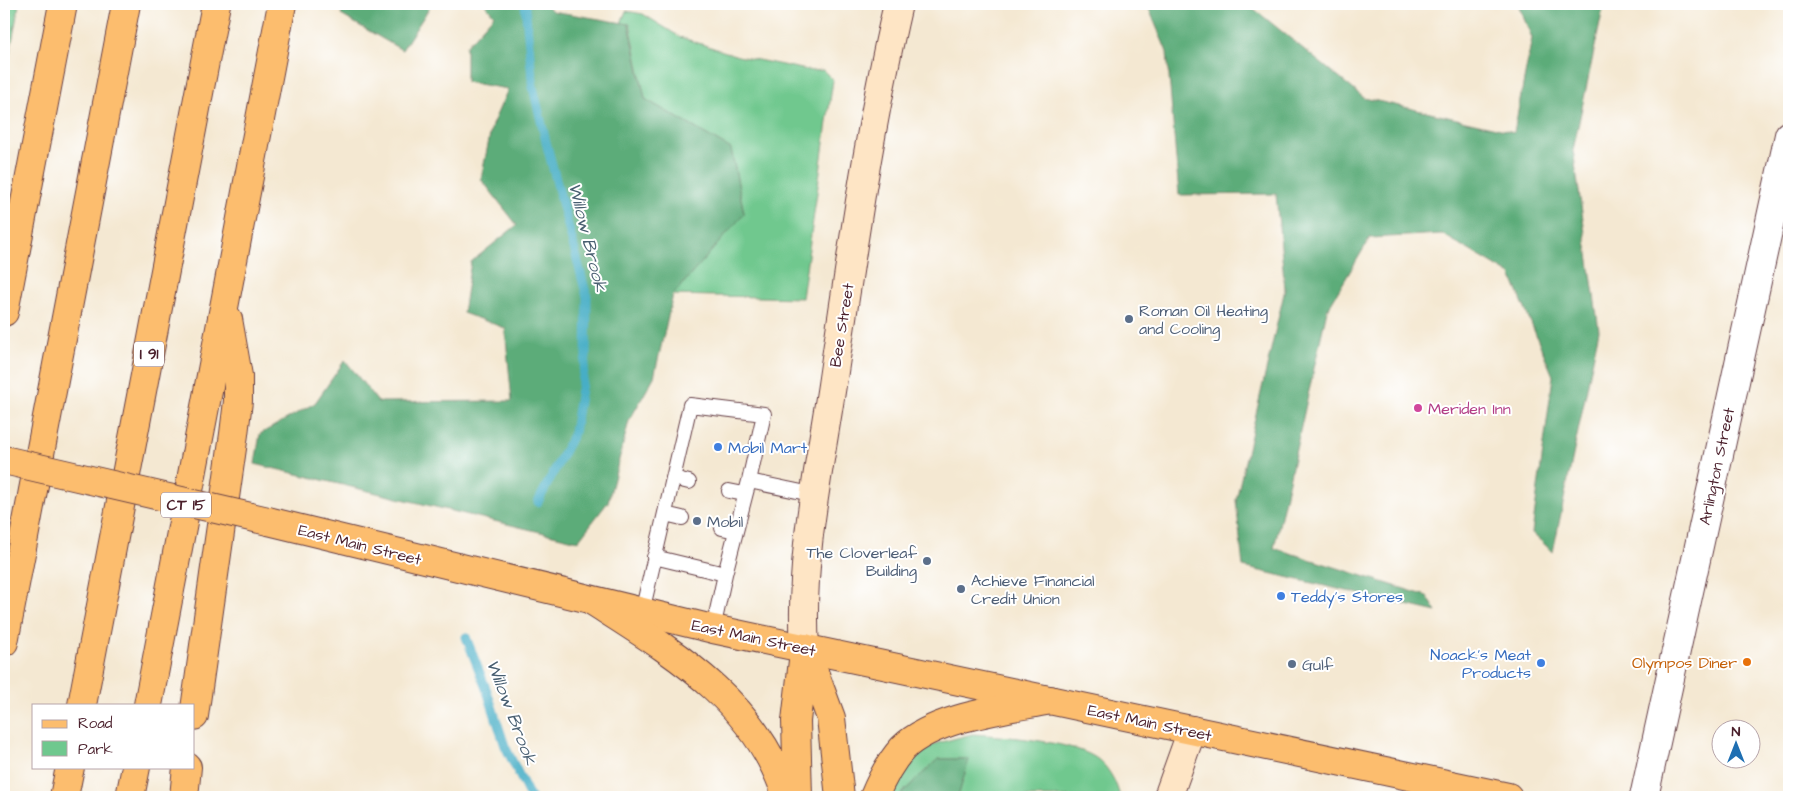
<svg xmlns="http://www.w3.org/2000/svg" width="1793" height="801" viewBox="0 0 1793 801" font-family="'Architects Daughter',sans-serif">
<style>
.green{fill:#6fc88e;stroke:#5c745c}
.forest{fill:#5bac79;stroke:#526652}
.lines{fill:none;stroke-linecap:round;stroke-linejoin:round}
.stream{stroke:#47aec6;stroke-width:9}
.lane-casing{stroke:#643d44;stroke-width:16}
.street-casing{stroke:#643d44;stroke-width:30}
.secondary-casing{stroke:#643d44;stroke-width:30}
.primary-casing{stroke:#643d44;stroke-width:30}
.highway-casing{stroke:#643d44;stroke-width:30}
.lane{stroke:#fff;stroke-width:14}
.street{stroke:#fff;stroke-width:28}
.secondary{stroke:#fee5c5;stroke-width:28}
.primary{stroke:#fcbd6e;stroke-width:28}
.highway{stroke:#fcbd6e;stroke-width:28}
.primary-bridge-casing{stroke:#643d44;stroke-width:30;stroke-linecap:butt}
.primary-bridge{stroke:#fcbd6e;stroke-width:28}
.service-dot{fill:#5c6f8a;stroke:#fff;stroke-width:2}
.hotel-dot{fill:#d1479c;stroke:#fff;stroke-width:2}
.shop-dot{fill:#3f7fe0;stroke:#fff;stroke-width:2}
.food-dot{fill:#e8710a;stroke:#fff;stroke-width:2}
.labels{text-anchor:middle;stroke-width:4;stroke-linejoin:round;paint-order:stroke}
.shield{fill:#fff;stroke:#80626b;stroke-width:1}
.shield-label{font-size:15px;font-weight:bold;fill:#4a1f2b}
.service-label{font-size:16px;fill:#4e5e75;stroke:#fff;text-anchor:start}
.street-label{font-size:16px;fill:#4a1f2b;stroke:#fff}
.hotel-label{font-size:16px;fill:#b23c85;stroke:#fff;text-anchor:start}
.shop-label{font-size:16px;fill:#366cbe;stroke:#fff;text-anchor:start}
.food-label{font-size:16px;fill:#c56008;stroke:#fff;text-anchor:end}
.water-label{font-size:18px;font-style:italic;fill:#495f71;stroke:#fff}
</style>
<rect width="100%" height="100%" fill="#fff"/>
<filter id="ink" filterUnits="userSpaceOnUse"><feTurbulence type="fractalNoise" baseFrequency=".02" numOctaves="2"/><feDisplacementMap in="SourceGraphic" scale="10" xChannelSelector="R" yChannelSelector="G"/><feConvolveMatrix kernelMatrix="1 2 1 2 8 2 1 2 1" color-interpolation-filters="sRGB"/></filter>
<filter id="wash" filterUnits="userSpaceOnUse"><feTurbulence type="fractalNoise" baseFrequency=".0096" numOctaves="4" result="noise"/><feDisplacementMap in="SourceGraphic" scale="20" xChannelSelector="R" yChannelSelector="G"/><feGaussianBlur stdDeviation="1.12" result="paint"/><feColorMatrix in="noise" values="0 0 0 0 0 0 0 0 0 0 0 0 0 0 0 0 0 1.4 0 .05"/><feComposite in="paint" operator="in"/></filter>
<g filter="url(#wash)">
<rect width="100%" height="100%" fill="#f4e8d2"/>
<!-- green -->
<path class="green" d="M4,4H19L4,85Z
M626,11L643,14L680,37L738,56L812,71L823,70L833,80L802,298L673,295L744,213L731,149L645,99L630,24L621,23Z
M972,734C1002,736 1078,741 1100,761C1110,770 1117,784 1120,797H958L969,759H938L898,797H887L905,765L934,744Z"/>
<!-- forest -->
<path class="forest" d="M343,4H432L402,50L341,15Z
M485,4H546L552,11L629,24L645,99L731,149L744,214L673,295L654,377L629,421L608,502L578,541L255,464L260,434L315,403L345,360L378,402L512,401L505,328L463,313L471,262L517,225L481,179L492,125L508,89L466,82V46L494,15Z
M1147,4H1248L1364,98L1514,132L1532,38L1518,4H1604L1573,150L1599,330L1553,552L1532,533L1553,376L1511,275L1442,234L1370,238L1327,310L1274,548L1427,596L1437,612L1243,567L1236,500L1285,289L1276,194L1179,195L1167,52Z
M938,759H969L958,797H898Z"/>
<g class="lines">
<!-- stream -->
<path class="stream" d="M525,4L533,87L546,142L587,297L586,357L574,433L538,502
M466,637L487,691L505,746L530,797"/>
</g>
</g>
<g filter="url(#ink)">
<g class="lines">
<!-- lane casing -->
<g class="lane-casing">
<path id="lane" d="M673,478L689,482
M729,491L744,494
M665,514L682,518
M722,528L736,531
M654,557L725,574
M642,612L690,405L764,414L749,481L816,495
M713,629L725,574L749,481"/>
</g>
<!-- street casing -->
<g class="street-casing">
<path id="street" d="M1644,797L1789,135"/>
</g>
<!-- secondary casing -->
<g class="secondary-casing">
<path id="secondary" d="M805,648C799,560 819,471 832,385C851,257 869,129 898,4
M1168,797L1192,730"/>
</g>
<!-- primary casing -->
<g class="primary-casing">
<path id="primary" d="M268,521L713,629L1508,797"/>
</g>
<!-- highway casing -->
<g class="highway-casing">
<path id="highway" d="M4,312L63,4
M591,600C672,652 756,700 787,797
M4,642L126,4
M805,648L831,718L840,797
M82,705L216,4
M148,705L282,4
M194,716L234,434L238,401V376L228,319
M64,797L70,767
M130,797L136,767
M184,797L187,767
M798,797L796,721L804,652
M874,797C881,780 890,762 903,748C936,716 1007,709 1050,700"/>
</g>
<!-- lane -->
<use href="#lane" class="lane"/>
<!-- street -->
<use href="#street" class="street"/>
<!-- secondary -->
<use href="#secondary" class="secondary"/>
<!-- primary -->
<use href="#primary" class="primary"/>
<!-- highway -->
<use href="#highway" class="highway"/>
<!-- primary-bridge casing -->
<g class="primary-bridge-casing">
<path id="primary-bridge" d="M4,460L268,521"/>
</g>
<!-- primary-bridge -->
<use href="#primary-bridge" class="primary-bridge"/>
</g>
</g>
<!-- markers -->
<g class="service-dot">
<circle cx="1129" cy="319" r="5"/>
<circle cx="697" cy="521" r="5"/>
<circle cx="927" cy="561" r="5"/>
<circle cx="961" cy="589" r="5"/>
<circle cx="1292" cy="664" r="5"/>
</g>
<circle class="hotel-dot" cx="1418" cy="408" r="5"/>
<g class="shop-dot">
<circle cx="718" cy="447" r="5"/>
<circle cx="1281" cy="596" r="5"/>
<circle cx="1541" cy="663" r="5"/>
</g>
<circle class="food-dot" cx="1747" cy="662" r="5"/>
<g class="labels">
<!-- shield labels -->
<g class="shield">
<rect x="134" y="341.5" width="30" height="25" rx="4"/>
<rect x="161" y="492.5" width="50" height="25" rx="4"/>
</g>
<g class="shield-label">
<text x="149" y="359">I 91</text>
<text x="186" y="510">CT 15</text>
</g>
<!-- service labels -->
<g class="service-label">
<text x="1139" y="316">Roman Oil Heating<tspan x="1139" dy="18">and Cooling</tspan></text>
<text x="707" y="527">Mobil</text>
<text x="917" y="558" text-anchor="end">The Cloverleaf<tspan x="917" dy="18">Building</tspan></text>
<text x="971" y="586">Achieve Financial<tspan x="971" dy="18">Credit Union</tspan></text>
<text x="1302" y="670">Gulf</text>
</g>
<!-- street labels -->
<g class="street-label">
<text transform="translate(841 325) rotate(-81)" y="6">Bee Street</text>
<text transform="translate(1716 466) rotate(-78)" y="6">Arlington Street</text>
<text transform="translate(360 544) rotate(14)" y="6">East Main Street</text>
<text transform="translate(754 637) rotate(12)" y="6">East Main Street</text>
<text transform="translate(1150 722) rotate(12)" y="6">East Main Street</text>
</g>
<!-- hotel labels -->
<g class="hotel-label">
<text x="1428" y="414">Meriden Inn</text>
</g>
<!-- shop labels -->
<g class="shop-label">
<text x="728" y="453">Mobil Mart</text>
<text x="1291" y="602">Teddy's Stores</text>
<text x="1531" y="660" text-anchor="end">Noack's Meat<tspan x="1531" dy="18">Products</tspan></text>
</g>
<!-- food labels -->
<g class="food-label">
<text x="1737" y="668">Olympos Diner</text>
</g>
<!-- water labels -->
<g class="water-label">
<text transform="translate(588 237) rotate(76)" y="6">Willow Brook</text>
<text transform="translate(512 712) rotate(69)" y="6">Willow Brook</text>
</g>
</g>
<!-- margin -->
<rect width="1793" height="801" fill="none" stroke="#fff" stroke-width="20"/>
<!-- legend -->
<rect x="32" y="704" width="162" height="65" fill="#ffffff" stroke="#b7a5aa"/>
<rect x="42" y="720" width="25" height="8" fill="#fcbd6e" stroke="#b7a5aa"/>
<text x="78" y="728" font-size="15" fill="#4a1f2b">Road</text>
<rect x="42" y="741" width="25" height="15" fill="#6fc88e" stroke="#b7a5aa"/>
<text x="78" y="754" font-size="15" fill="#4a1f2b">Park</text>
<!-- north arrow -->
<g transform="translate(1736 744)"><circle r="24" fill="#ffffff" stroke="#b7a5aa"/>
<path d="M0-4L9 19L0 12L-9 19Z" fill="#1f6fb2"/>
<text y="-8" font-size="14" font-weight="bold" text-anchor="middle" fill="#4a1f2b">N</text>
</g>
</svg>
